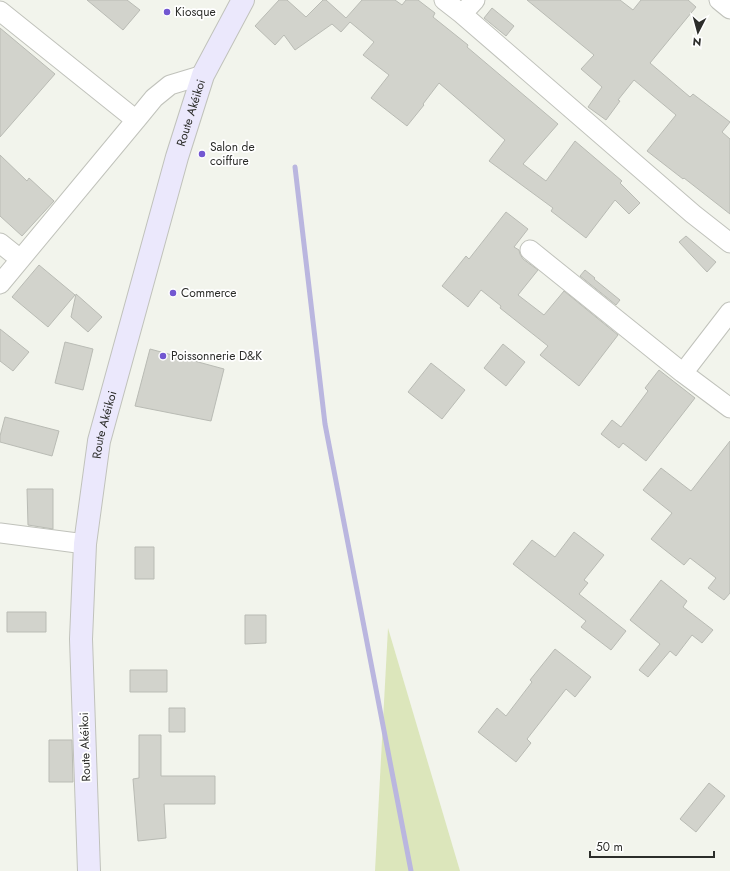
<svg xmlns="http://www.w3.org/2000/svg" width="730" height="871" viewBox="0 0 730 871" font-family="Jost,sans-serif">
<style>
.green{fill:#dce6bb}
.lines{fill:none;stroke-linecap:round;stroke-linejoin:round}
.stream{stroke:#bab6df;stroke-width:5}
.building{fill:#d2d3cc;stroke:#b9bbb4}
.street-casing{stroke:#c0c2bb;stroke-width:21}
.secondary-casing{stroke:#c0c2bb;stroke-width:24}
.street{stroke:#fff;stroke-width:19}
.secondary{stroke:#ebe8fc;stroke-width:22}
.poi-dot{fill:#7257d1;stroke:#fff;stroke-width:1.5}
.labels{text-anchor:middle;stroke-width:3.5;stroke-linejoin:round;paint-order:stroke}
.poi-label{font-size:12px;fill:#2c2d2a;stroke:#fff;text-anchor:start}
.street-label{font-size:12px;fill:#2c2d2a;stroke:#fff}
</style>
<rect width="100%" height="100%" fill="#f2f4ec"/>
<!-- green -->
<path class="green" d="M388,628L460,871H375Z"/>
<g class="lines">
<!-- stream -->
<path class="stream" d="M295,167L325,424L411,871"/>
</g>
<!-- building -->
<path class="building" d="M87,0H127L140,10L123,30Z
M279,0H287L306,17L323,0H326L346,18L362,0H395L402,5L406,0H418L435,13L433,17L468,45L467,47L558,124L523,164L546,181L575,141L622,181L620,183L640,203L629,214L615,200L586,238L551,211L553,208L489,161L505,140L439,83L423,104L424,105L407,126L371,98L389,75L363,55L374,42L350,22L341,32L332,24L295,50L284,35L275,45L255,26Z
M527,0H620L633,10L641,0H688L696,7L650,63L690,97L693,94L730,122L722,132L730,139V214L684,178L683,179L647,151L676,115L634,80L618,100L620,101L606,120L588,107L602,87L581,69L594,55Z
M492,8L514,26L506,36L484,18Z
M0,28L55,74L0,137Z
M0,155L27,181L29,178L54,201L22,236L0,216Z
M506,212L528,229L514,247L519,250L520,254L523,259L538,270L518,295L544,315L564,291L618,335L579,386L540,355L548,346L500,308L501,306L481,290L468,307L442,286L466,256L469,259Z
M686,236L716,262L707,272L679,242Z
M39,265L75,295L48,327L12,297Z
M585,270L595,278L594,279L620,300L616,305L580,276Z
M76,294L102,317L88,332L71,317Z
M0,329L29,352L13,371L0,361Z
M65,342L93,349L83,390L55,383Z
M503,344L525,362L506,386L484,368Z
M150,349L224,369L211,421L135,406Z
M431,363L465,390L442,419L408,392Z
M659,370L695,398L646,461L623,443L619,448L601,434L612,420L621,427L648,391L645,388Z
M5,417L59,431L52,456L0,442V436Z
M730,441V593L724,600L708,588L716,578L690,558L684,565L651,539L672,513L643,490L661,468L691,491Z
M27,489H53V529L28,525Z
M574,532L604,555L584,580L588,583L579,594L626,631L611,650L581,627L586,621L513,564L532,540L555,557Z
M135,547H154V579H135Z
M661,580L687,601L683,607L713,630L702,643L692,635L676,656L670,651L648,677L639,670L660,644L630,620Z
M7,612H46V632H7Z
M245,615H266V643L245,644Z
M555,649L591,677L575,697L566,689L527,739L531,743L516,762L478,732L497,708L506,716L532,682L530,680Z
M130,670H167V692H130Z
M169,708H185V732H169Z
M139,735H161V776H215V804H164L166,838L138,841L133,779L139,778Z
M49,740H72L73,782H49Z
M709,783L725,796L696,832L680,819Z"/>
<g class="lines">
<!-- street casing -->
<g class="street-casing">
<path id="street" d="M444,0L462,14L693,214L730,243
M719,0L730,9
M0,11L136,120L154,98L170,85L203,75
M462,14L475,0
M0,243L20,259
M530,250L683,373L730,408
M0,284L136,120
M683,373L730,312
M0,533L85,544"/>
</g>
<!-- secondary casing -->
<g class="secondary-casing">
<g id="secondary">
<path id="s1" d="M89,871L81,639L85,544L99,441L177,157L203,75L243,0"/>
</g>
</g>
<!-- street -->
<use href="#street" class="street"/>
<!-- secondary -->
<use href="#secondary" class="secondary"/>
</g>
<!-- markers -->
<g class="poi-dot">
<circle cx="167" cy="12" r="4"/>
<circle cx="202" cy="154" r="4"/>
<circle cx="173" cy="293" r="4"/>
<circle cx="163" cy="356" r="4"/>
</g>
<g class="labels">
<!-- poi labels -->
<g class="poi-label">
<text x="175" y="16">Kiosque</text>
<text x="210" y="151">Salon de<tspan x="210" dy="14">coiffure</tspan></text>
<text x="181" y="297">Commerce</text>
<text x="171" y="360">Poissonnerie D&amp;K</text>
</g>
<!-- street labels -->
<g class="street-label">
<text dy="4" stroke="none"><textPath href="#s1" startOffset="772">Route Akéikoi</textPath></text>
<text dy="4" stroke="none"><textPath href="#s1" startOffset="448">Route Akéikoi</textPath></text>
<text transform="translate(85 747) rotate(-92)" y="4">Route Akéikoi</text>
</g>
</g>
<!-- north arrow -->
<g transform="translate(698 32) rotate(186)" stroke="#ffffff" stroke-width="3" paint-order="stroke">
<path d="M0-3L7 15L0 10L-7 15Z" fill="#2c2d2a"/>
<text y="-6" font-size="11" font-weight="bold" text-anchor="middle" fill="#2c2d2a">N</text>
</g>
<!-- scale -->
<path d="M590 851v6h124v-6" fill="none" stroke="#2c2d2a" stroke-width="2"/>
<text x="596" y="851" font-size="12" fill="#2c2d2a" stroke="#ffffff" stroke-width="3" paint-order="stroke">50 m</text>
</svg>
